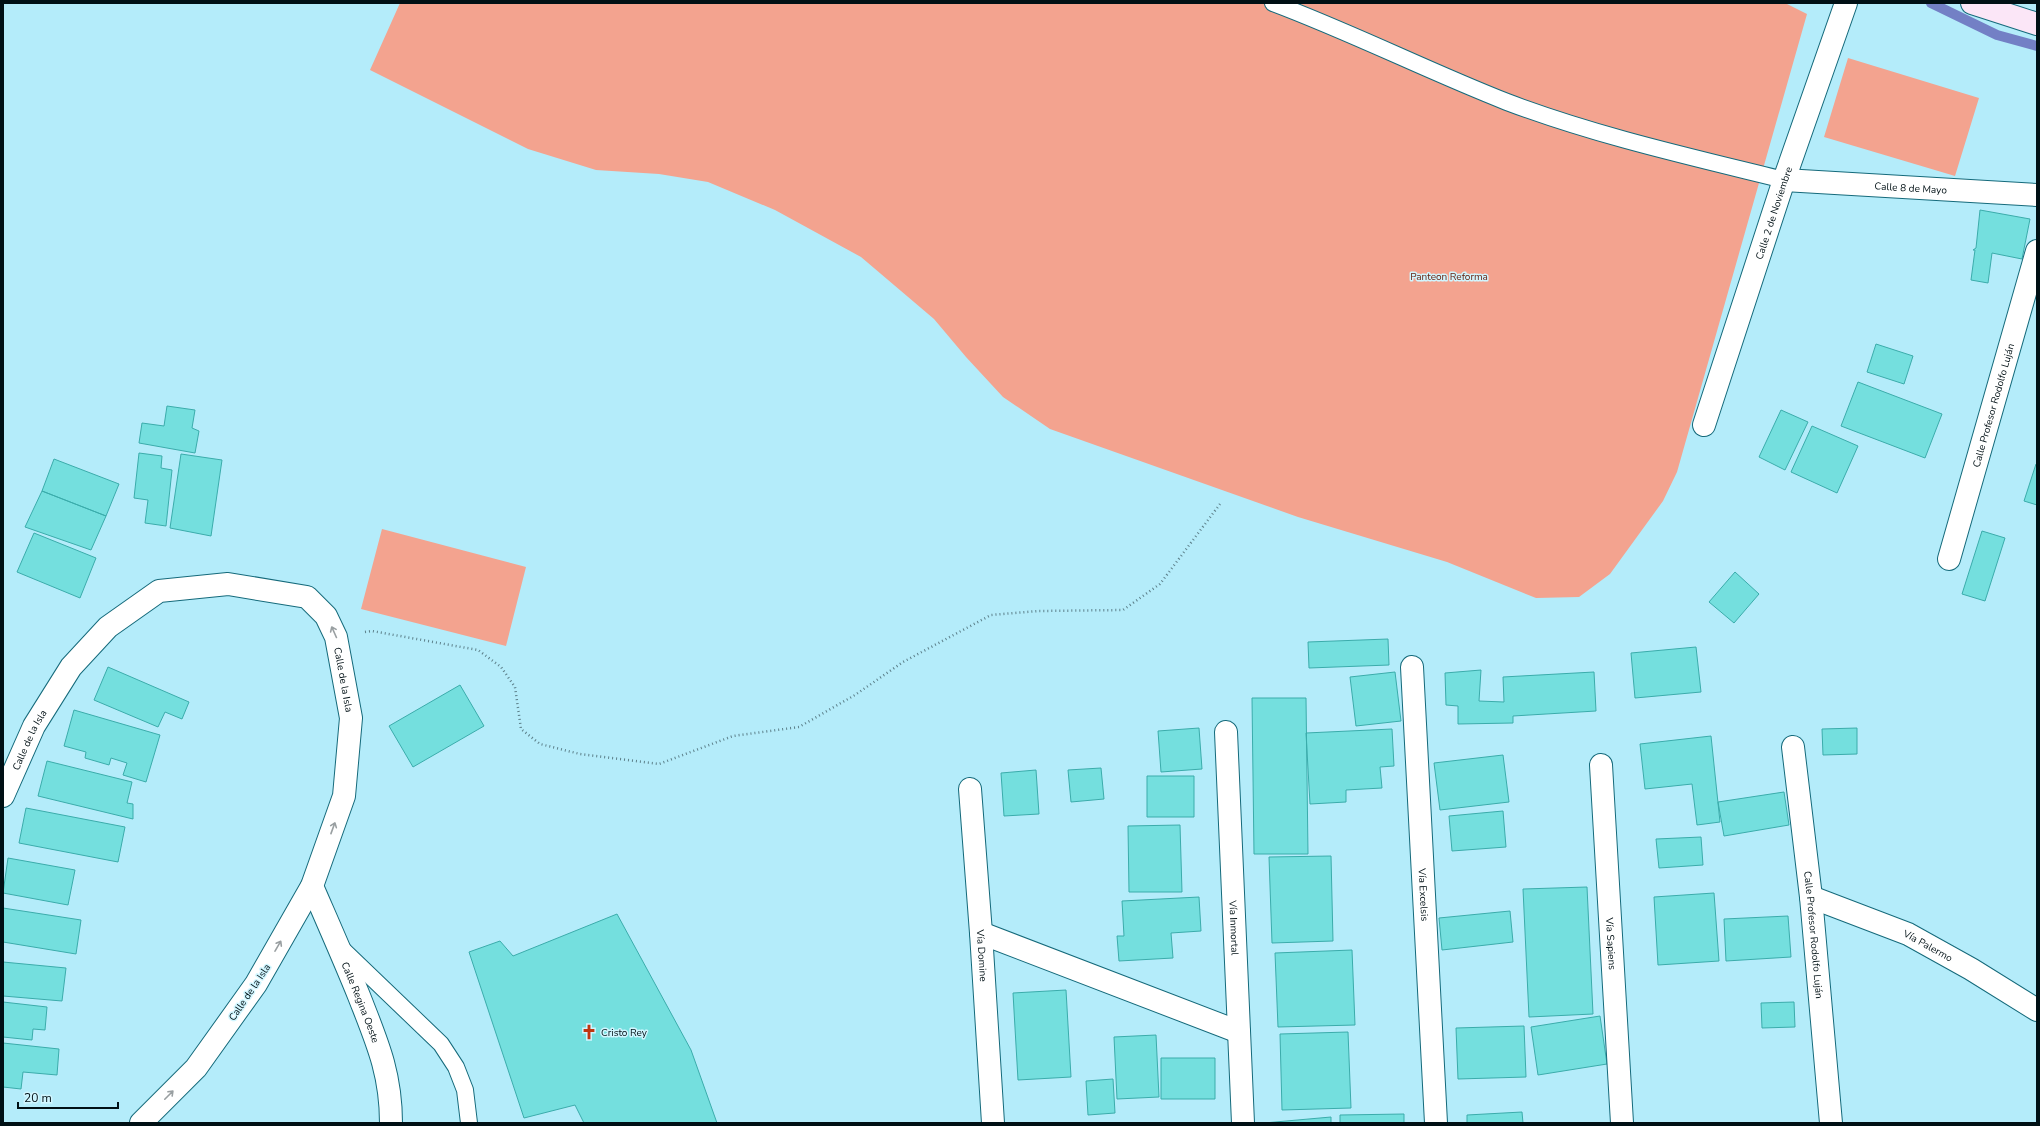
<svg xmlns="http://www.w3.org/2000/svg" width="2040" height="1126" viewBox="0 0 2040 1126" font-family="'Nunito Sans',sans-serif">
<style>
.green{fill:#f3a38f}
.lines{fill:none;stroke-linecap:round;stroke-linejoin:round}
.stream{stroke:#7380c5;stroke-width:10}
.building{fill:#74dfde;stroke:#3bacab}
.lane-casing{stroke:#156a7b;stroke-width:18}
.street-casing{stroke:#156a7b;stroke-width:24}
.secondary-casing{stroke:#156a7b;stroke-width:24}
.path{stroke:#5d818b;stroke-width:2.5;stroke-dasharray:1 3;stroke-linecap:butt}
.lane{stroke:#fff;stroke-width:16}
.street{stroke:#fff;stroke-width:22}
.secondary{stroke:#fbe6f7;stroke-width:22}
.oneway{stroke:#999fa1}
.labels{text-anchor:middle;stroke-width:3;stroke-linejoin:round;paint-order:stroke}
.street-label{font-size:10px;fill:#001015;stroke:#d1f6ff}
.park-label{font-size:10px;fill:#641b09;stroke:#d1f6ff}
.poi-label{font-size:10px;fill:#001015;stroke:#d1f6ff;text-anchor:start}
</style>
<rect width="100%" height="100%" fill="#b4ecfa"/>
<!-- green -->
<path class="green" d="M400,3H1785L1807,14L1677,472L1663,501L1610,574L1579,597L1536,598L1447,562L1298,517L1050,429L1003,397L966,357L934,319L861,257L775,210L708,182L659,174L596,170L528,149L370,70Z
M1848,58L1979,98L1955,176L1824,137Z
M382,529L526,567L506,646L361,609Z"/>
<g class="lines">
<!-- stream -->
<path class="stream" d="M1931,3L1997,35L2037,46"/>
</g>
<!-- building -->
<path class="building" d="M1980,210L2030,219L2022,259L1992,253L1988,283L1971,280L1975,250H1973L1976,248Z
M1876,344L1913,356L1904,384L1867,372Z
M1858,382L1942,414L1925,458L1841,426Z
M167,406L195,410L192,428L199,431L195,453L139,443L142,423L164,426Z
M1781,410L1808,422L1785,470L1759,457Z
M1812,426L1858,446L1837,493L1791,472Z
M139,453L162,456L161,468L172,470L166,526L145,523L148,500L134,498Z
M181,454L222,460L211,536L170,528Z
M54,459L119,484L106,516L42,491Z
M2036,464H2037V505L2024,501Z
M42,491L106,516L91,550L25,527Z
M1982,531L2005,538L1985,601L1962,594Z
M34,533L96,558L80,598L17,572Z
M1735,572L1759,594L1734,623L1709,602Z
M1388,639L1389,665L1309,668L1308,642Z
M1696,647L1701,692L1635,698L1631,653Z
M108,667L189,702L182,719L165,712L158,727L94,700Z
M1481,670L1479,701L1504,702L1503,677L1594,672L1596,711L1513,716V723L1458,724V706L1446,705L1445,673Z
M1395,672L1401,721L1356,726L1350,677Z
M460,685L484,726L413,767L389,726Z
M1252,698H1306L1308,854H1254Z
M74,710L160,735L146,782L123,775L127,763L111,758L109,765L85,758L86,752L64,746Z
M1199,728L1202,769L1161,772L1158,731Z
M1857,728V754L1823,755L1822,729Z
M1392,729L1394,766L1380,767L1382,788L1346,790V802L1310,804L1306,733Z
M1711,736L1720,822L1697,825L1692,784L1645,789L1640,744Z
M1503,755L1509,802L1440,810L1434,763Z
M47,761L132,782L127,803L133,804V819L38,796Z
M1101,768L1104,799L1071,802L1068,770Z
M1036,770L1039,814L1004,816L1001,773Z
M1147,776H1194V817H1147Z
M1784,792L1789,825L1724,836L1718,802Z
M26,808L125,827L118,862L19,843Z
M1503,811L1506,847L1452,851L1449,816Z
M1180,825L1182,892H1129L1128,826Z
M1701,837L1703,865L1659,868L1656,839Z
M1331,856L1333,941L1272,943L1269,857Z
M8,858L75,870L68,905L3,893Z
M1587,887L1593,1014L1529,1017L1523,889Z
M1714,893L1719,961L1658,965L1654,897Z
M1199,897L1201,931L1171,933L1173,958L1119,961L1117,936H1124L1122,901Z
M3,908L81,920L76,954L3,942Z
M1510,911L1513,942L1442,950L1439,918Z
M617,914L691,1050L717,1123H584L575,1105L524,1118L469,952L500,941L513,956Z
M1788,916L1791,957L1726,961L1724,919Z
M1352,950L1355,1025L1278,1027L1275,953Z
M3,962L66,968L62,1001L3,996Z
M1066,990L1071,1077L1018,1080L1013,993Z
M3,1002L47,1007L45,1030L33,1029L32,1040L3,1037Z
M1794,1002L1795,1027L1762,1028L1761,1003Z
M1600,1016L1607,1064L1538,1075L1531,1027Z
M1524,1026L1526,1077L1458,1079L1456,1028Z
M1348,1032L1351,1108L1282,1110L1280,1034Z
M1156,1035L1159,1097L1117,1099L1114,1037Z
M3,1043L59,1049L57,1075L23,1072L21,1089L3,1087Z
M1161,1058H1215V1099H1161Z
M1113,1079L1115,1113L1088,1115L1086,1081Z
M1522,1112L1523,1123H1467V1115Z
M1404,1114V1123H1340V1115Z
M1331,1117V1123H1264Z"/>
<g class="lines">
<!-- lane casing -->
<g class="lane-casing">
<path id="lane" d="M1273,3C1353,33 1428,71 1507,102C1597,136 1691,157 1784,180
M341,948L441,1044L456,1067L465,1090L469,1123"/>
</g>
<!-- street casing -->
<g class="street-casing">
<g id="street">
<path id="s1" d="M1784,180L2037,195"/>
<path id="s2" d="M1704,425L1784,180L1846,3"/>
<path id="s3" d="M1949,559L2037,251"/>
<path id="s4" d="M1412,667L1436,1123"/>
<path id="s5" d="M1226,732L1243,1123"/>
<path id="s6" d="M1793,747L1811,897L1831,1123"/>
<path id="s7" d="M1601,765L1622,1123"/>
<path id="s8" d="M970,789L981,933L993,1123"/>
<path id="s9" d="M3,796L34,726L71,667L108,627L159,591L228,584L307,597L326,616L336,637L351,718L344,796L312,886L256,984L196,1068L141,1123"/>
<path id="s10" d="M312,886C328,923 344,959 359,996C377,1042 391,1073 391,1123"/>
<path id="s11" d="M1811,897L1908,934L1971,969L2037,1010"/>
<path d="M981,933L1239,1032"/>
</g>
</g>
<!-- secondary casing -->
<g class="secondary-casing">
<path id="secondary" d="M1972,3L2037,24"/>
</g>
<!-- path -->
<path class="path" d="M365,632L372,631L478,650L501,667L515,687L521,729L540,744L580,754L659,764L733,736L799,727L855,695L903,662L991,615L1038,611L1123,610L1160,584L1220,504"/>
<!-- lane -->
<use href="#lane" class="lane"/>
<!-- street -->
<use href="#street" class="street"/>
<!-- secondary -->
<use href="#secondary" class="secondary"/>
</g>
<!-- one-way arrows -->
<defs><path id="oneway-shaft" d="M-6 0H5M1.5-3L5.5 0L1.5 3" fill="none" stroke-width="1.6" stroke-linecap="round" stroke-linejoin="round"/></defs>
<g class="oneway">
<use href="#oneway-shaft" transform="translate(334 632) rotate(-114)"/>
<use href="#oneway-shaft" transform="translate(333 828) rotate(-70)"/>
<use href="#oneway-shaft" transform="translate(278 946) rotate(-60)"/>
<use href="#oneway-shaft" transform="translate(169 1095) rotate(-45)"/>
</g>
<!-- icons -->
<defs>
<g id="church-bare" transform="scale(1.2)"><path d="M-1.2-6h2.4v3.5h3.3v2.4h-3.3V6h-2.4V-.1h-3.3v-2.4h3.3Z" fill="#bf3610" stroke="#d1f6ff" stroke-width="2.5" paint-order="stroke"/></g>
</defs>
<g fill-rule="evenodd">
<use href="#church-bare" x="589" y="1032"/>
</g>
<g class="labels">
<!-- street labels -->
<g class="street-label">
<text dy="4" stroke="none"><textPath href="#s1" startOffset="127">Calle 8 de Mayo</textPath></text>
<text dy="4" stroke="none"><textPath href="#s2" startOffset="223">Calle 2 de Noviembre</textPath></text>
<text dy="4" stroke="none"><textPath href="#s3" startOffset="160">Calle Profesor Rodolfo Luján</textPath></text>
<text dy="4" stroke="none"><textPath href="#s9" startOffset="506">Calle de la Isla</textPath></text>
<text dy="4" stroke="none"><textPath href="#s9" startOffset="62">Calle de la Isla</textPath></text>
<text dy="4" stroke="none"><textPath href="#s4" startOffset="228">Vía Excelsis</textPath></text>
<text dy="4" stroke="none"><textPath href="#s5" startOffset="196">Vía Inmortal</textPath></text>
<text dy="4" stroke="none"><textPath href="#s6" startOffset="189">Calle Profesor Rodolfo Luján</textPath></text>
<text dy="4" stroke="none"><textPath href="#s7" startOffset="179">Vía Sapiens</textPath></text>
<text dy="4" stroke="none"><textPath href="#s11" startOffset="127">Vía Palermo</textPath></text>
<text dy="4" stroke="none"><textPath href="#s8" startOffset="167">Vía Domine</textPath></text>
<text transform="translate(249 992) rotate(-56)" y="4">Calle de la Isla</text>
<text dy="4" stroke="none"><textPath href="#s10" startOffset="126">Calle Regina Oeste</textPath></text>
</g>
<!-- park labels -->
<g class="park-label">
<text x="1449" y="280">Panteon Reforma</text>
</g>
<!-- poi labels -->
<g class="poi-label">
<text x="601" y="1036">Cristo Rey</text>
</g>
</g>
<!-- border -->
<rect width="2040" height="1126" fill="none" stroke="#001015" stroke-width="8"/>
<!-- scale -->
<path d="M18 1102v6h100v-6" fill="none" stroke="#001015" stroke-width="2"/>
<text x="24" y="1102" font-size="12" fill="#001015" stroke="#d1f6ff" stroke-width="3" paint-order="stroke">20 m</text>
</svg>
